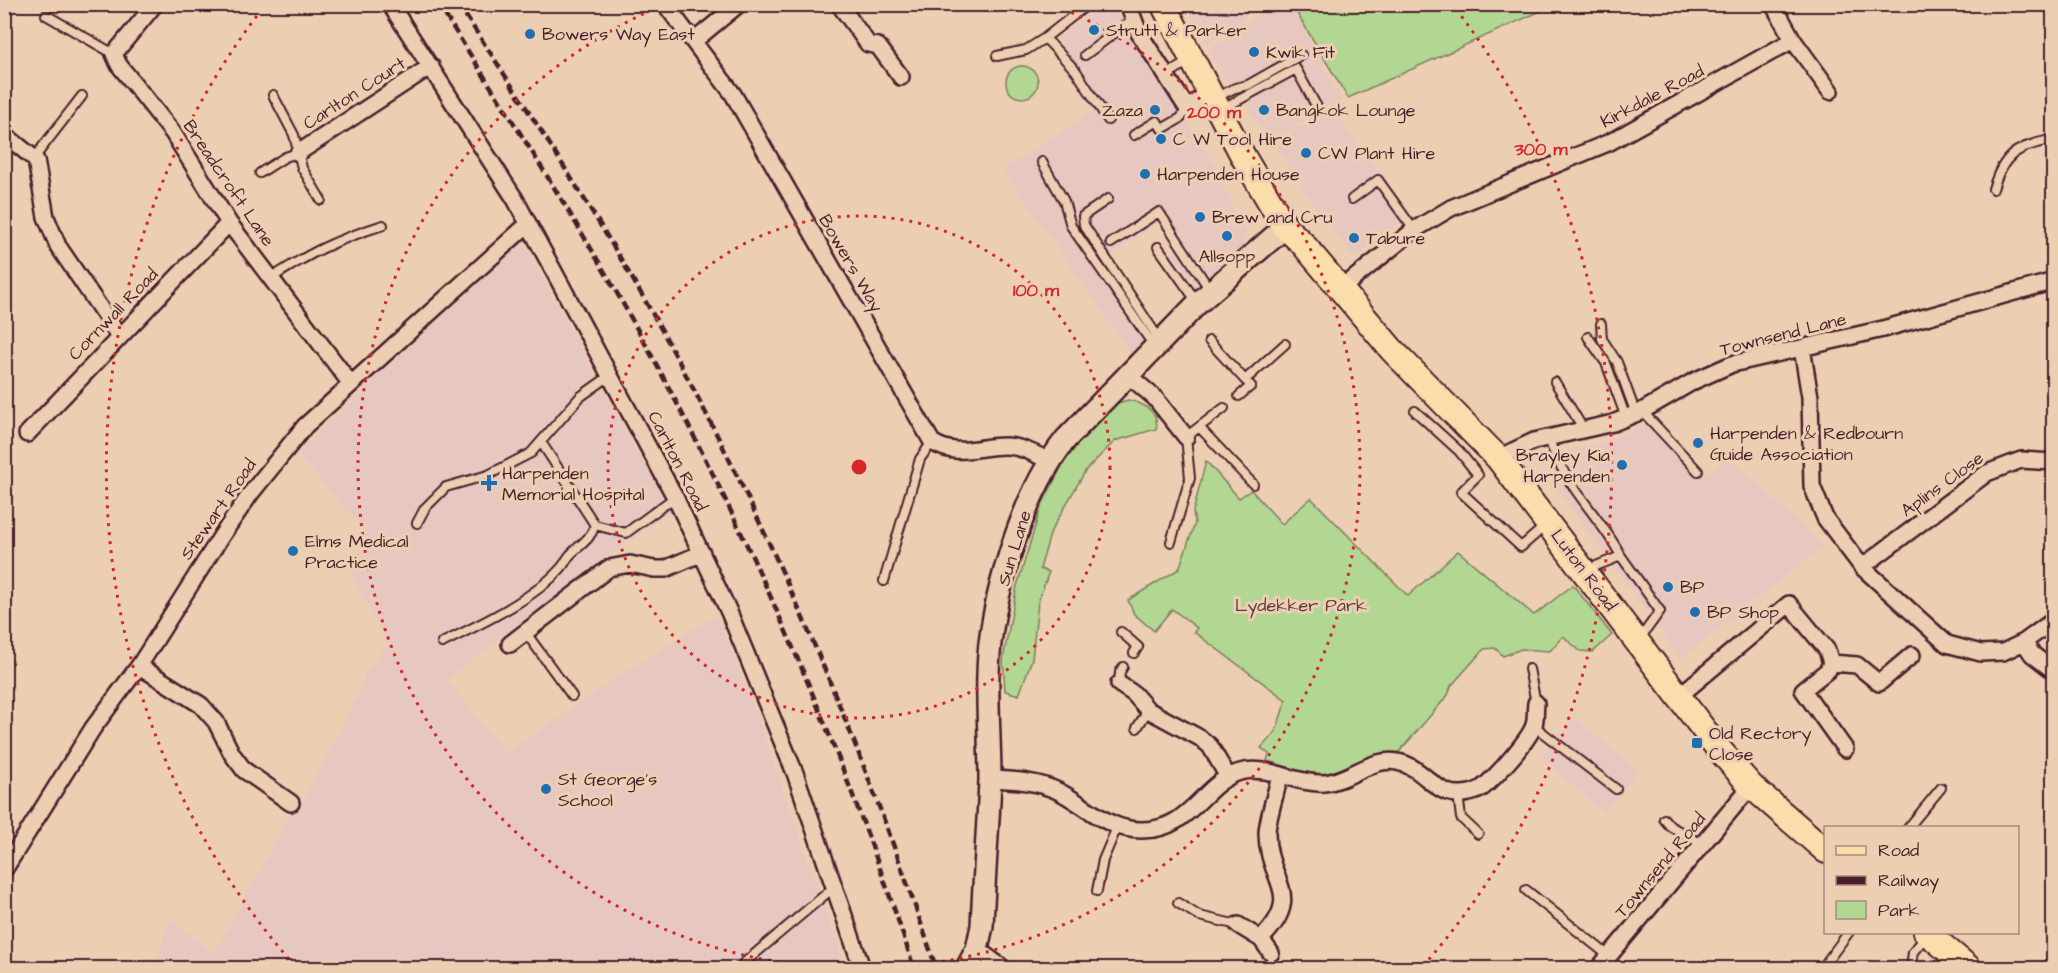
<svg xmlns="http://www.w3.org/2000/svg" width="2058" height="973" viewBox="0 0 2058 973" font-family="'Architects Daughter',sans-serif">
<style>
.built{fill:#e7c8c0}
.green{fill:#b2d792;stroke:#7e7b5e;stroke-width:1.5}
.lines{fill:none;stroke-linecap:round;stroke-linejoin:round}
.lane-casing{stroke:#4a1f2b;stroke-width:12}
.street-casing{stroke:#4a1f2b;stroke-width:20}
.secondary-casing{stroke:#4a1f2b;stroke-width:26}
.primary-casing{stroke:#4a1f2b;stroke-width:28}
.lane{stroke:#eccfb3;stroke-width:8}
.street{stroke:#eccfb3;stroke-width:15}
.secondary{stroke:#eccfb3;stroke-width:21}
.primary{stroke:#fbddab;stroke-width:24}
.rail{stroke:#4a1f2b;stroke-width:4.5;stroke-dasharray:9 4.5;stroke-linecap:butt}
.ring{fill:none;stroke:#d62828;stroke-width:3;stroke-dasharray:3 6}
.poi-dot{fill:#1f6fb2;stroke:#eccfb3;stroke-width:2}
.labels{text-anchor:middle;stroke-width:6;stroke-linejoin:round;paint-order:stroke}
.poi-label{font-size:18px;fill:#4a1f2b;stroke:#eccfb3;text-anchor:start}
.street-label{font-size:18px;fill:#4a1f2b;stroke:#eccfb3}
.park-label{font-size:18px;fill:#5a3b3a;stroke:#eccfb3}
.centre{fill:#d62828;stroke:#eccfb3;stroke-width:3}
.ring-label{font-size:18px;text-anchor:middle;font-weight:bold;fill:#d62828;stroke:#eccfb3;stroke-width:6;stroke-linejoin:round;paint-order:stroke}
</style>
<rect width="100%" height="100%" fill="#eccfb3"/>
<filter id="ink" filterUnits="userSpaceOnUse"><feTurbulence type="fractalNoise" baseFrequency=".0167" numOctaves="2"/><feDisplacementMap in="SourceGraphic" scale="12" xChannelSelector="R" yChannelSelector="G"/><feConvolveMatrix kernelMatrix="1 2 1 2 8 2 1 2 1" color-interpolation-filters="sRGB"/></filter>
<g filter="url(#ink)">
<!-- built -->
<path class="built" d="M1102,5H1111L1127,26L1225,181L1224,189L1247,234L1242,247L1197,286L1169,253L1177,245L1161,221L1109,257L1087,225L1080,229L1150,332L1131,353L1003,170L1093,110L1067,71L1072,59L1057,38Z
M1185,5H1258L1225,34L1207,44Z
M1272,5H1291L1342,100L1267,142L1242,95L1236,98L1208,49L1243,29V26Z
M1333,109L1410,215L1354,259L1312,203L1273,143Z
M523,242L670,511L447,679L506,754L625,671L717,615L756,711L846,968H154L169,919L214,953L290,815L304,799L358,695L366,672L387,644L351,574L365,531L297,454L371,381Z
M1655,421L1709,473L1728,456L1824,546L1681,659L1536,461L1562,451L1598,443Z
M1575,717L1638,771L1604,813L1543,760L1544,752Z"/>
<!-- green -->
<path class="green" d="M1292,5H1554L1348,98Z
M1006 82a16 16 0 1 1 32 0a16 16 0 1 1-32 0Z
M1128,400C1143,403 1160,412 1156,429L1115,441L1086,470L1051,531L1040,569L1049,572L1038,602L1032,659L1019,695L1005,691L1003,659L1017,586L1041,507L1063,464L1082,438L1118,403Z
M1206,461L1239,498L1251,490L1282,524L1311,498L1408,596L1458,551L1534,615L1573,585L1612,635L1593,652L1580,651L1563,636L1550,651L1521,649L1503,656L1495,648L1484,649L1451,686L1448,695L1399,752C1372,751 1356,768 1331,773C1311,777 1287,766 1267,761L1269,754L1261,748L1276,731L1286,700L1194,632L1197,628L1172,609L1154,631L1134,614L1128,600L1179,569L1195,523L1193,512Z"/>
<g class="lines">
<!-- lane casing -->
<g class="lane-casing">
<path id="lane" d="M46,15L114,54
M1045,38L1076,71L1108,120
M1085,55L1132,20
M997,56L1026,50L1045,38L1088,4
M1165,76L1189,61
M273,95L294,135L302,168L321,200
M1215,98L1235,88L1248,85L1301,55
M1222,109L1296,69L1318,109
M1134,135L1157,121L1162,129L1181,118L1187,108
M34,158L82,96
M1042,162L1064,201L1071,226L1154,346
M260,173L285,157L298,153
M1993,189C2004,152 2018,147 2054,139
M1108,199L1083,216L1084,225L1159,339
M1352,199L1378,180L1414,230
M1111,243L1159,212L1210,290
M1158,247L1197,302
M270,279C311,252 336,240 383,225
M1601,324L1602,339L1617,362L1636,414
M1588,337L1606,363L1626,418
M1209,341L1245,380
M1555,382L1584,430
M1239,396L1251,386L1245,380L1285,344
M1415,411L1459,451L1478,475L1461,492L1521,547L1545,526
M1642,411L1698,471
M1200,428L1253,484
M1549,438C1561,482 1600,516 1621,556
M417,523L425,508L446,487L488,475L531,453L580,397L611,375
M595,525L626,533L675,497
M1171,542L1190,478L1186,437L1224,408
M1586,570L1621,556L1660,611L1639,640
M884,581L920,459L932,442
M1121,632L1138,647L1134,653
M526,633L572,696
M442,643C479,625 534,599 561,568C565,564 567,557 572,553C582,543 590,540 595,525L541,442
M1529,669L1536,703
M1119,684L1120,672L1123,667
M1534,726L1616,789
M1137,728L1148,710
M1458,794L1461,818L1478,834
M1664,819L1670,826L1702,844
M1908,828L1941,788
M1526,890L1609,956
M1097,891L1103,860L1117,827
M1178,903L1199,916L1238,925
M738,968L833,888
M1822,968L1849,932
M1911,968L1913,952L1927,935"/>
</g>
<!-- street casing -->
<g class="street-casing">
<path id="street" d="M155,4L114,54L119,65L173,133L229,223L351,384
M390,4L515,199L675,497L729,612L795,773L862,968
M665,4L733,94L932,442C957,458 977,446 1005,446C1021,446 1034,454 1049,460
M839,4L868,44L878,46L901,77
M1128,4L1139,33L1187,108L1209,93
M1773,4L1793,40L1830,91
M694,41L739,4
M4,134L36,160L46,217L58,246L119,336
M298,153L431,66
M1342,288L1414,230L1451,208L1610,142L1793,40
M1802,348L1810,397L1812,486L1825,518L1862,567L1947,644L1981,653L2003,652L2024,642L2054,620
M1128,375L1155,398L1186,437
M27,434L229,223
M1498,458L1534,441L1613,423L1642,411L1694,381L1732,364L1883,329L2054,281
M1862,567L1987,473L2021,460L2054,462
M2024,642L2032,654L2054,671
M510,644L609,568L630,564L654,569H665L702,553
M1831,663L1828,670L1803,690L1845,749
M139,666L201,705L216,722L232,754L244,770L291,803
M1119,684L1134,694L1148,710L1200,738L1210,746L1228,777
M1679,696L1789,604L1827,650L1831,663L1857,665L1879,683L1912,655
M990,779C1014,780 1038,781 1060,792C1087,806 1108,830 1141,830C1191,831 1202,783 1240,772C1268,764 1296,785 1324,783C1350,781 1371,757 1397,762C1418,765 1429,785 1447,792C1457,796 1473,794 1482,788C1494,779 1530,739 1534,725C1536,719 1535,710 1536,703
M4,870L93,728L139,666L222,535L251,493L305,426L528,224
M1238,925L1261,939C1306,894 1267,882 1267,833C1267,820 1277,790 1280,775
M1261,939L1271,953
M977,949L1003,968
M1599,968L1751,786"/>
</g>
<!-- secondary casing -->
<g class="secondary-casing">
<path id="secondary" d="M967,968L977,949L982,926C984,877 988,828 990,780C990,745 987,709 988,674C989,604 1022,494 1066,439L1198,303L1285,227"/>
</g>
<!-- primary casing -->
<g class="primary-casing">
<path id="primary" d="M1163,4L1244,158L1285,227L1302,243L1392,350L1498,458L1717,747L1751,786L1826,851
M1926,932L1969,968"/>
</g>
<!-- lane -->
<use href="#lane" class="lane"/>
<!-- street -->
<use href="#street" class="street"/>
<!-- secondary -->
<use href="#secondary" class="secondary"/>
<!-- primary -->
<use href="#primary" class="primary"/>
<!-- rail -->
<path class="rail" d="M438,4C510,117 583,229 647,347C755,546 844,754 914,968
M458,4C530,113 602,222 665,336C774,535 865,753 936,968"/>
</g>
</g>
<!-- distance rings -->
<g class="ring">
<circle cx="859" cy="467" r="251"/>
<path d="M833 968A502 502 0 0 1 663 5M1055 5A502 502 0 0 1 885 968"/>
<path d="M295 966A753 753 0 0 1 262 9M1456 9A753 753 0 0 1 1423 966"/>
</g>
<!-- markers -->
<g class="poi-dot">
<circle cx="1094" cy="30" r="6"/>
<circle cx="530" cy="34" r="6"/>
<circle cx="1254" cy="52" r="6"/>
<circle cx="1155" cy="110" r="6"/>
<circle cx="1264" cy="110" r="6"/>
<circle cx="1161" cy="139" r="6"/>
<circle cx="1306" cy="153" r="6"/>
<circle cx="1145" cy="174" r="6"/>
<circle cx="1200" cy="217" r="6"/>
<circle cx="1227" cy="236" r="6"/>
<circle cx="1354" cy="238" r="6"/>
<circle cx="1698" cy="443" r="6"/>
<circle cx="1622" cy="465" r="6"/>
<path d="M486 474h6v6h6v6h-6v6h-6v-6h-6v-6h6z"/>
<circle cx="293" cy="551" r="6"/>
<circle cx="1668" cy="587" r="6"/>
<circle cx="1695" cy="612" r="6"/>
<rect x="1691" y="737" width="12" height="12" rx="3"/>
<circle cx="546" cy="789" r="6"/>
</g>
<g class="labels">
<!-- poi labels -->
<g class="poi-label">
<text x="1106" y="36">Strutt &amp; Parker</text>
<text x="542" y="40">Bowers Way East</text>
<text x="1266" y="58">Kwik Fit</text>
<text x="1143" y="116" text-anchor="end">Zaza</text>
<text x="1276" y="116">Bangkok Lounge</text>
<text x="1173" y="145">C W Tool Hire</text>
<text x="1318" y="159">CW Plant Hire</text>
<text x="1157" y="180">Harpenden House</text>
<text x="1212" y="223">Brew and Cru</text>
<text x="1366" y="244">Tabure</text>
<text x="1227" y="262" text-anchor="middle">Allsopp</text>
<text x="1710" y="439">Harpenden &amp; Redbourn<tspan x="1710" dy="21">Guide Association</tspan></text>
<text x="1610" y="461" text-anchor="end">Brayley Kia<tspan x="1610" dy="21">Harpenden</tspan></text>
<text x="502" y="479">Harpenden<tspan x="502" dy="21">Memorial Hospital</tspan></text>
<text x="305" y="547">Elms Medical<tspan x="305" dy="21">Practice</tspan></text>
<text x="1680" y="593">BP</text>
<text x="1707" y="618">BP Shop</text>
<text x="1709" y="739">Old Rectory<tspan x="1709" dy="21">Close</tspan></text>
<text x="558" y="785">St George's<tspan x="558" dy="21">School</tspan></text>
</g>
<!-- street labels -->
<g class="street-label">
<text transform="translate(354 93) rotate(-33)" y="6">Carlton Court</text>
<text transform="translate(1652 96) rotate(-28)" y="6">Kirkdale Road</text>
<text transform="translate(229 183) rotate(56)" y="6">Breadcroft Lane</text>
<text transform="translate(851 263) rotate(60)" y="6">Bowers Way</text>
<text transform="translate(113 314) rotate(-46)" y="6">Cornwall Road</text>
<text transform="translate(1783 334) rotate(-14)" y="6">Townsend Lane</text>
<text transform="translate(678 461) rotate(63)" y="6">Carlton Road</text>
<text transform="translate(1942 484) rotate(-36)" y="6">Aplins Close</text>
<text transform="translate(218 509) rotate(-55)" y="6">Stewart Road</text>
<text transform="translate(1014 548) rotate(-73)" y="6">Sun Lane</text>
<text transform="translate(1584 570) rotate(53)" y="6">Luton Road</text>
<text transform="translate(1660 865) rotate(-50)" y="6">Townsend Road</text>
</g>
<!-- park labels -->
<g class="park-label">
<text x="1301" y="611">Lydekker Park</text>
</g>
</g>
<circle cx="859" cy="467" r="9" class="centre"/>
<g class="ring-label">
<text x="1214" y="118">200 m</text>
<text x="1541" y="155">300 m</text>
<text x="1036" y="296">100 m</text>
</g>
<!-- margin -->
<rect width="2058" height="973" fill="none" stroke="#eccfb3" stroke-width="24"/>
<rect x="12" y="12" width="2034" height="949" fill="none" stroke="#4a1f2b" stroke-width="2" filter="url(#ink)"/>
<!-- legend -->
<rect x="1824" y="826" width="195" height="108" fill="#eccfb3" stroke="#ab897d" stroke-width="1.5"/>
<rect x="1836" y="846" width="30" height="9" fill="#fbddab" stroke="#ab897d" stroke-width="1.5"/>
<text x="1878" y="856" font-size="18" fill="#4a1f2b">Road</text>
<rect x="1836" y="876" width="30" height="9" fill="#4a1f2b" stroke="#ab897d" stroke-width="1.5"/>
<text x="1878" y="886" font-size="18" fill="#4a1f2b">Railway</text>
<rect x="1836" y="901" width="30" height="18" fill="#b2d792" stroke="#ab897d" stroke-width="1.5"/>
<text x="1878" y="916" font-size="18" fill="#4a1f2b">Park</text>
</svg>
